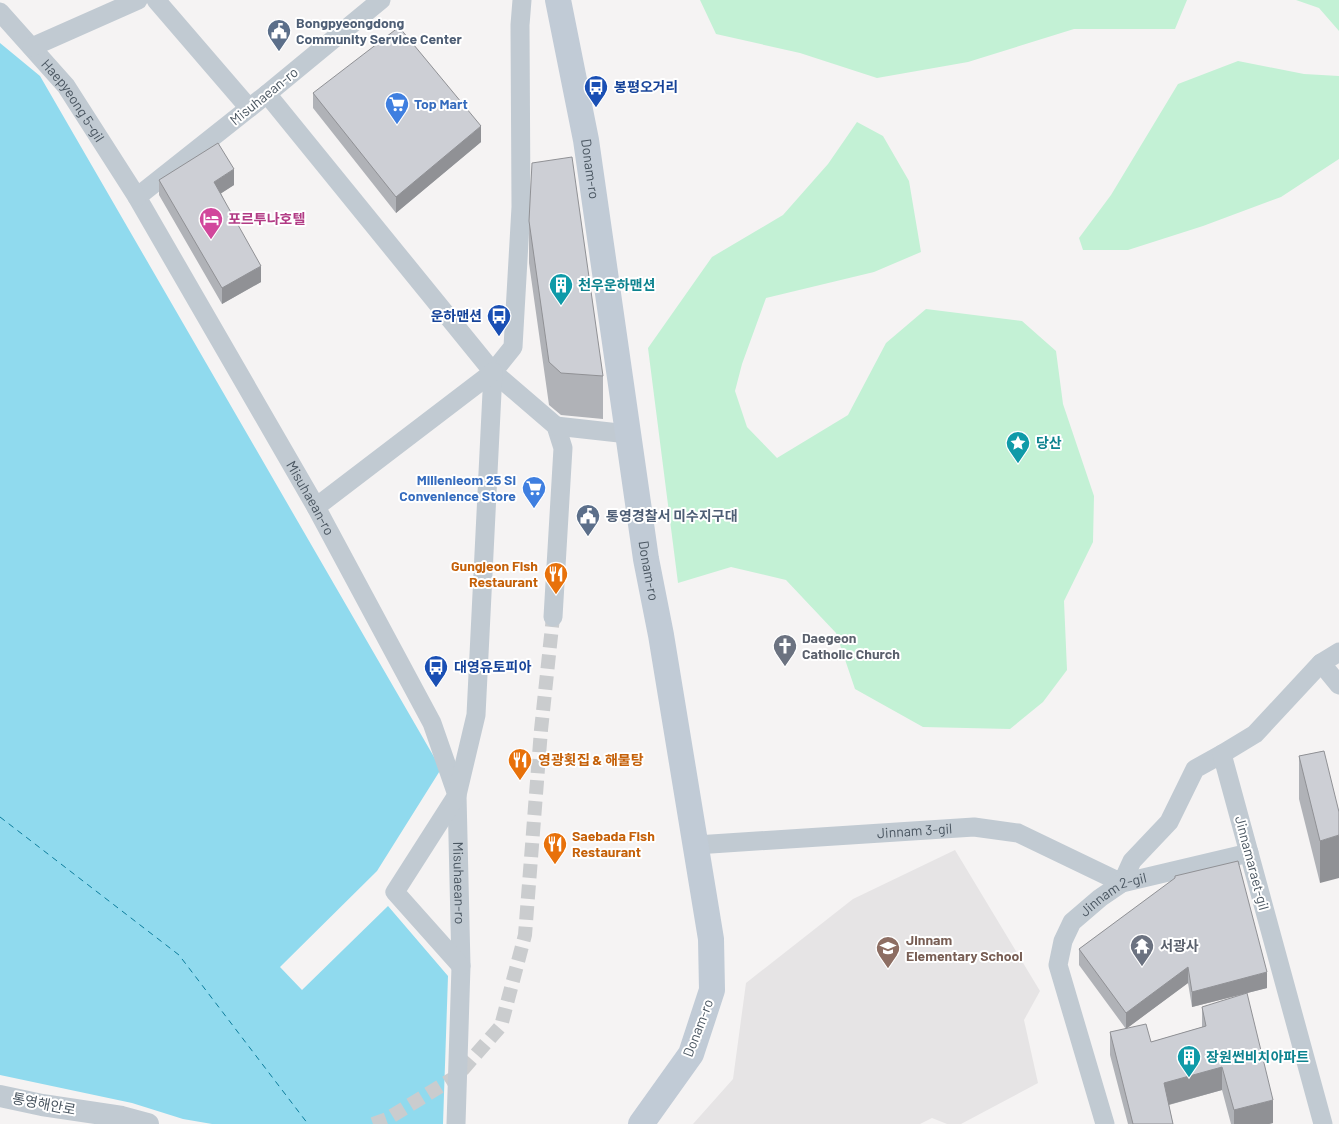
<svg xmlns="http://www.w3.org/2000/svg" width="1339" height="1124" viewBox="0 0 1339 1124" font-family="Barlow,'Noto Sans KR',sans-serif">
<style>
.education{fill:#e6e4e5}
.green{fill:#c3f1d5}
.water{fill:#90daee}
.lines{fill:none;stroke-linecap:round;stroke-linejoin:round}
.ferry{stroke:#0c7c9b;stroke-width:1;stroke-dasharray:6 5;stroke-linecap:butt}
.pedestrian-tunnel{stroke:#caccce;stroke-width:14;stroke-dasharray:14 7;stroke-linecap:butt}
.minor{stroke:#c1cad2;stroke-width:19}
.tertiary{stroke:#c1cad2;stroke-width:22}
.secondary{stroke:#c1cbd6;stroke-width:26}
.wall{fill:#b0b2b7}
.shaded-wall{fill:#909195}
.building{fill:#cdcfd5;stroke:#909195}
.labels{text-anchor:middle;stroke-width:4;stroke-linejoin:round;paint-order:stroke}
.service-label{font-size:14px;font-weight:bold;fill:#4e5e75;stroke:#fff;text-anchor:start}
.transit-label{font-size:14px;font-weight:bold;fill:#164399;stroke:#fff;text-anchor:start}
.street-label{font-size:14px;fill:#4a5661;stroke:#fff}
.shop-label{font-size:14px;font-weight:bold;fill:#366cbe;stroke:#fff;text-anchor:start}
.hotel-label{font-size:14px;font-weight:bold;fill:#b23c85;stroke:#fff;text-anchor:start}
.culture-label{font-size:14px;font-weight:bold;fill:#0d838f;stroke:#fff;text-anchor:start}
.food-label{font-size:14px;font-weight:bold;fill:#c56008;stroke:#fff;text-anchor:start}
.worship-label{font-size:14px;font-weight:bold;fill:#5b616d;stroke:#fff;text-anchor:start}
.education-label{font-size:14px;font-weight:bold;fill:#785e54;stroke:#fff;text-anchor:start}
</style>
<rect width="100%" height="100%" fill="#f5f3f3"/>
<!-- education -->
<path class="education" d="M955,850L1040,991L1024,1020L1038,1083L961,1124H947L932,1118L920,1124H693L733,1079L746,983L853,899Z"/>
<!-- green -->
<path class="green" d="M700,0H1187L1175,29H1074L968,62L877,78L800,53L716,34Z
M1296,0H1339V31L1319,8Z
M1238,61L1304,74L1339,76V159L1281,197L1203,226L1128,250H1083L1079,238L1111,195L1178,84Z
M857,122L883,136L909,181L921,252L874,272L766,298L742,364L735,391L747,427L777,458L848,415L886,343L926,309L1022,321L1056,351L1063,404L1094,496L1093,542L1064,601L1067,670L1043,702L1010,729L923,727L855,689L836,633L786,580L731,567L678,583L648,348L712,257L783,215L828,164Z"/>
<!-- water -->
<path class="water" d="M0,43L40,76L441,769L377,871L280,967L302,990L388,906L448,976L443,1124H212L183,1119L132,1103L0,1075Z"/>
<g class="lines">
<!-- ferry -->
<path class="ferry" d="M0,817L179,955L308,1124"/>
<!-- pedestrian-tunnel -->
<path class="pedestrian-tunnel" d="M373,1124L387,1119L457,1076L501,1026L525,935L541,730L553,617"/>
<!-- minor -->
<g class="minor">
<path d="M156,0L249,108"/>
<path id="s1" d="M381,0L267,94L137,197L316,507L432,723L457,795L461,966L456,1124"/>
<path d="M522,0L520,25L521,207L513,347L493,372L556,426L563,448L553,617"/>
<path id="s2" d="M0,12L66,86L137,197"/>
<path d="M32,47L138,0"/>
<path d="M267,94L493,372L476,715L457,795L395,892L461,966"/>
<path d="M556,426L628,434"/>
<path d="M316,507L493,372"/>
<path d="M1321,663L1339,685"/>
<path id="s3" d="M696,845L974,827L1018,833L1122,883L1132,861L1169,822L1195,769L1222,754"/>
<path id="s4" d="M1105,1124L1058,965L1063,941L1072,922L1100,898L1122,883L1249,853"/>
<path d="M1323,1124L1222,754L1255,734L1321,663L1339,652"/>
</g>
<!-- tertiary -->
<path class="tertiary" d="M0,1096L42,1105L122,1117L148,1124"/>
<!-- secondary -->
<path class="secondary" id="s5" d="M558,0L586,140L646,559L661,635L711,939L712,990L691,1054L641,1124"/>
</g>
<!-- wall -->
<path class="wall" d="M313,93L481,142L396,213L313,108Z
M159,180L234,185L221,193L261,282L222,304L159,195Z
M529,221L603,376V419L561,415L549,405L529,263Z
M1324,751L1320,883L1299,799V756Z
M1175,876L1267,988L1192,1007L1188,983L1127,1028L1151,1042L1202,1027V1007L1273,1123L1269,1124H1231L1222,1090L1169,1105L1173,1124H1128L1110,1055V1032L1126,1029L1079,965V949L1175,879Z"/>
<!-- shaded-wall -->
<path class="shaded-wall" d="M481,126V142L396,213V197Z
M234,169V185L214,198V182Z
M261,266V282L222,304V288Z
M1339,835V878L1320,883V841Z
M1188,967V983L1126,1029V1013Z
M1267,972V988L1192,1007V992Z
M1222,1067V1090L1164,1106V1083Z
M1273,1100V1123L1269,1124H1234V1110Z"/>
<!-- building -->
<path class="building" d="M399,27L481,126L396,197L313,93Z
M218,143L234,169L214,182L261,266L222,288L159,180Z
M572,157L603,376L561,373L549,362L529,221L532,163Z
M1324,751L1339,812V835L1320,841L1299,756Z
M1238,861L1267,972L1192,992L1188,967L1126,1013L1079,949L1175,878V876Z
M1247,993L1273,1100L1234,1110L1222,1067L1164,1083L1173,1124H1133L1110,1032L1146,1024L1151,1042L1206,1026L1202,1007Z"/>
<!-- icons -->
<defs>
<g id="civic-pin" transform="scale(1.25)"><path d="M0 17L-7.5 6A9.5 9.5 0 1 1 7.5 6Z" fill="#5c6f8a" stroke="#fff"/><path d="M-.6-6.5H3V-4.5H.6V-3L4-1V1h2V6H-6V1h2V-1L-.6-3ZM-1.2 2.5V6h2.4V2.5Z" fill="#fff"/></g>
<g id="bus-pin" transform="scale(1.25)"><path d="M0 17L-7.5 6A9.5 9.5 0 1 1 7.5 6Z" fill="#1a4fb4" stroke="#fff"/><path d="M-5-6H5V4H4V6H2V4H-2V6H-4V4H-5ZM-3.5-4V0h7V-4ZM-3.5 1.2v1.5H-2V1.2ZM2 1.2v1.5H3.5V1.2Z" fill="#fff"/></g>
<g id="supermarket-pin" transform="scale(1.25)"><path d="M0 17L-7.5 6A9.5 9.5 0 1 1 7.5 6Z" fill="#3f7fe0" stroke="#fff"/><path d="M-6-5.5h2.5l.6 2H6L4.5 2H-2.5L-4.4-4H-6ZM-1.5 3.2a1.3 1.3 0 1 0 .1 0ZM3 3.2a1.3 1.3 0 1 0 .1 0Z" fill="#fff"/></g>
<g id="hotel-pin" transform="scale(1.25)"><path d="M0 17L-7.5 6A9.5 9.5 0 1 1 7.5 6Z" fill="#d1479c" stroke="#fff"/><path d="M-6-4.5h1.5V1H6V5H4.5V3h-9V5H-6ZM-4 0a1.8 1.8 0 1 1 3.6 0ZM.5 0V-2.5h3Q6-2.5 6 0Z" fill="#fff"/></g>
<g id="building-pin" transform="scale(1.25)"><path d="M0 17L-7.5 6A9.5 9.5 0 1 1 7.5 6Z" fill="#0f9aa8" stroke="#fff"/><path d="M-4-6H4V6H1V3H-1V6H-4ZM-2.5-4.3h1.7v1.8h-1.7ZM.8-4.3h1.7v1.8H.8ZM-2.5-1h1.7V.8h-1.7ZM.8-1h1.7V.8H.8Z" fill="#fff"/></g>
<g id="sight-pin" transform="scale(1.25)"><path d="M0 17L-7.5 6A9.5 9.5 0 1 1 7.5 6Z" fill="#0f9aa8" stroke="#fff"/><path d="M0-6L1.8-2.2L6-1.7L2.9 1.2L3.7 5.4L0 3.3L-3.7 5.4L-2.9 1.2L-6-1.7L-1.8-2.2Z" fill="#fff"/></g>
<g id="restaurant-pin" transform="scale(1.25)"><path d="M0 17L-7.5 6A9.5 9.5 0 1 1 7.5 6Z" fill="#e8710a" stroke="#fff"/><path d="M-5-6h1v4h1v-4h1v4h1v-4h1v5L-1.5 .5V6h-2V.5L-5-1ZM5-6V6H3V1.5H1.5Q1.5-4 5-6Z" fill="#fff"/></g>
<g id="church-pin" transform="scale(1.25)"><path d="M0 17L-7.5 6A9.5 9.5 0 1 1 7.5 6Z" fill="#6b7280" stroke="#fff"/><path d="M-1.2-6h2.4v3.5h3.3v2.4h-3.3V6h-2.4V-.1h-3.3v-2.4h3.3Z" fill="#fff"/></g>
<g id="temple-pin" transform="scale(1.25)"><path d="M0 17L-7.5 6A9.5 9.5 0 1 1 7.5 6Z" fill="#6b7280" stroke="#fff"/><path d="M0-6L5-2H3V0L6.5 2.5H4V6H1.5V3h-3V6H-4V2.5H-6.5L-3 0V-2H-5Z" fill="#fff"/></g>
<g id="school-pin" transform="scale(1.25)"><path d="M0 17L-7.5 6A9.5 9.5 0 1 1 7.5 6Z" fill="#8d6e63" stroke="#fff"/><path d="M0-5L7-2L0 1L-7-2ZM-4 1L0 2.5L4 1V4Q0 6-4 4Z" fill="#fff"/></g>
</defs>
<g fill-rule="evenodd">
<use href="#civic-pin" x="279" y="31"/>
<use href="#bus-pin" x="596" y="87"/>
<use href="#supermarket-pin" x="397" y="104"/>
<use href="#hotel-pin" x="211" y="219"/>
<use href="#building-pin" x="561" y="285"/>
<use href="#bus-pin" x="499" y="316"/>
<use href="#sight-pin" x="1018" y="443"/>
<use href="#supermarket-pin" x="534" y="488"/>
<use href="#civic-pin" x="588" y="516"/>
<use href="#restaurant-pin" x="556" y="574"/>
<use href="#church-pin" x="785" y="646"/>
<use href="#bus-pin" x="436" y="667"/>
<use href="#restaurant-pin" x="520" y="760"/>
<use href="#restaurant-pin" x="555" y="844"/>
<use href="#temple-pin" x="1142" y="946"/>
<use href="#school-pin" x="888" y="948"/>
<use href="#building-pin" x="1189" y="1057"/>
</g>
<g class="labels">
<!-- service labels -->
<g class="service-label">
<text x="296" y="28">Bongpyeongdong<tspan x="296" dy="16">Community Service Center</tspan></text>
<text x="606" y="521">통영경찰서 미수지구대</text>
</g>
<!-- transit labels -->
<g class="transit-label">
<text x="614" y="92">봉평오거리</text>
<text x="482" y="321" text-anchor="end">운하맨션</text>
<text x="454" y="672">대영유토피아</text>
</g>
<!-- street labels -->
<g class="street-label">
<text transform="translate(264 96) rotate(-39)" y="5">Misuhaean-ro</text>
<text dy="5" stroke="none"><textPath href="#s2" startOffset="115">Haepyeong 5-gil</textPath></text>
<text dy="5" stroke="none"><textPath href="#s5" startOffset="172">Donam-ro</textPath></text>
<text dy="5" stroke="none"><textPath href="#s1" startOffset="661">Misuhaean-ro</textPath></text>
<text dy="5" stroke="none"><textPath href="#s5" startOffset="578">Donam-ro</textPath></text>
<text dy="5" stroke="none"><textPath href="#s3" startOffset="219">Jinnam 3-gil</textPath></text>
<text transform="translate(1252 863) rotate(75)" y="5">Jinnamaraet-gil</text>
<text dy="5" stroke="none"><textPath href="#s1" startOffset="1081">Misuhaean-ro</textPath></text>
<text dy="5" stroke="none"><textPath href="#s4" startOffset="262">Jinnam 2-gil</textPath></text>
<text transform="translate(698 1028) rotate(-69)" y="5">Donam-ro</text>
<text transform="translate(44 1104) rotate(11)" y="5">통영해안로</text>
</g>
<!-- shop labels -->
<g class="shop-label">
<text x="414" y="109">Top Mart</text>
<text x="516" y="485" text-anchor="end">Millenieom 25 Si<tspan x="516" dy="16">Convenience Store</tspan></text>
</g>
<!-- hotel labels -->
<g class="hotel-label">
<text x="228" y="224">포르투나호텔</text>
</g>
<!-- culture labels -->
<g class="culture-label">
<text x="578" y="290">천우운하맨션</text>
<text x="1036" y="448">당산</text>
<text x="1206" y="1062">장원썬비치아파트</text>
</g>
<!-- food labels -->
<g class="food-label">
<text x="538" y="571" text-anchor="end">Gungjeon Fish<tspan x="538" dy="16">Restaurant</tspan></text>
<text x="538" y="765">영광횟집 &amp; 해물탕</text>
<text x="572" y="841">Saebada Fish<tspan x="572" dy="16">Restaurant</tspan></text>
</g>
<!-- worship labels -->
<g class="worship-label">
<text x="802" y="643">Daegeon<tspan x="802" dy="16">Catholic Church</tspan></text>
<text x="1160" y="951">서광사</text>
</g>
<!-- education labels -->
<g class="education-label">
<text x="906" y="945">Jinnam<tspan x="906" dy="16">Elementary School</tspan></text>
</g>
</g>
</svg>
